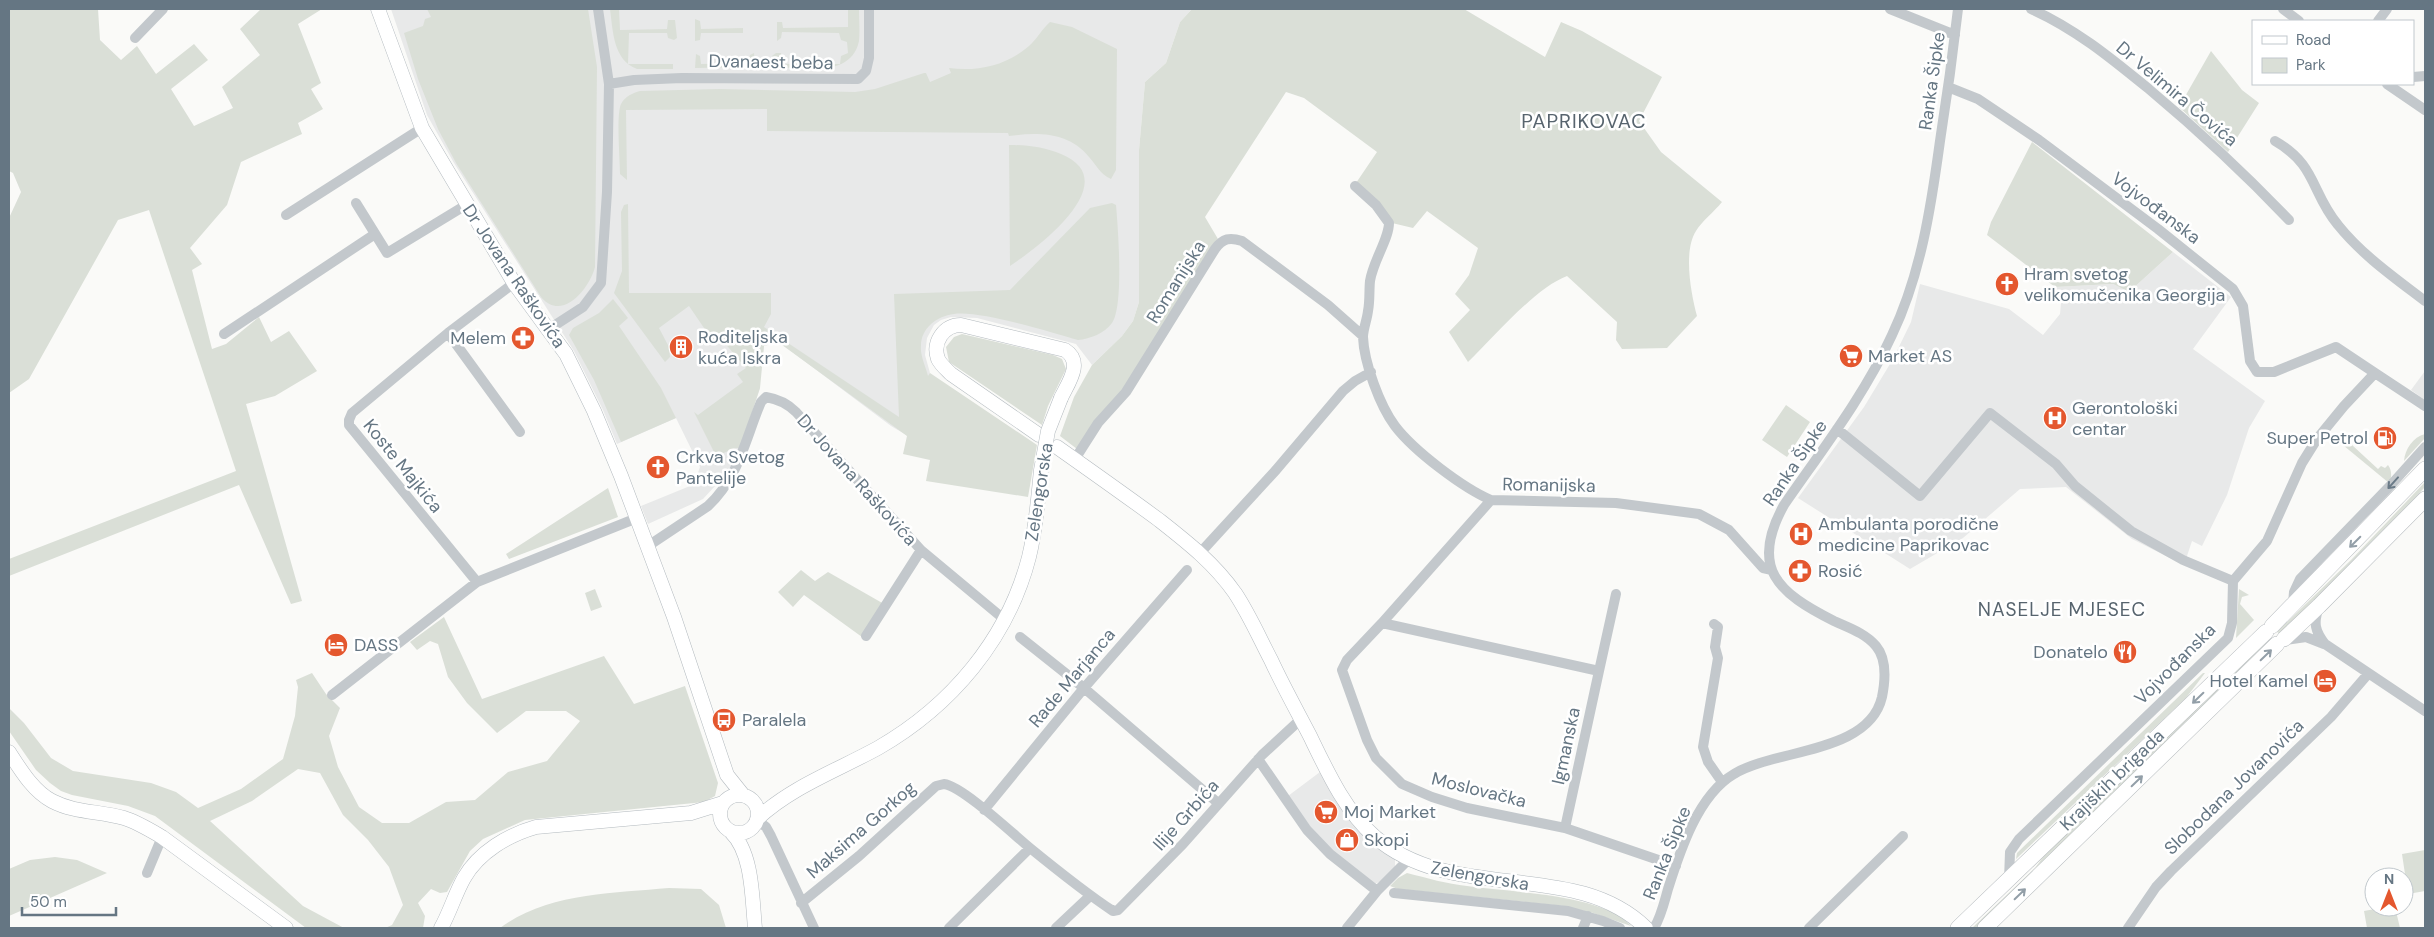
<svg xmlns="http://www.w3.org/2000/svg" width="2434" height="937" viewBox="0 0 2434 937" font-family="'DM Sans',sans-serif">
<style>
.built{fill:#e8e9e9}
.green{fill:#dadfd7}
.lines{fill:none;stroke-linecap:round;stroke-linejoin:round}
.secondary-casing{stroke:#b3babf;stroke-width:15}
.primary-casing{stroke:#b5babe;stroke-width:16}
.street{stroke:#c3c8cc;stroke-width:10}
.secondary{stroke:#fff;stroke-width:14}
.primary{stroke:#fff;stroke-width:15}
.secondary-bridge-casing{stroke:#b3babf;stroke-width:15;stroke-linecap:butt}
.secondary-bridge{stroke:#fff;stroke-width:14}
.oneway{stroke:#6a7a87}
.oneway2{stroke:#939fa8}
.labels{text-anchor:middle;stroke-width:5;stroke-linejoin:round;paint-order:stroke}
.street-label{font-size:18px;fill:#657683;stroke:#fff}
.poi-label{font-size:18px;fill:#657683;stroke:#fff;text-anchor:start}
.neighbourhood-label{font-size:19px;letter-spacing:1px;fill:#57646e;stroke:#fff}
.quarter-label{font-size:20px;letter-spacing:1px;fill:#57646e;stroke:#fff}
</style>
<rect width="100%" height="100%" fill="#fafaf8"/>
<!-- built -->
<path class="built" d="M391,9H1192L1180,22L1166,63L1145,82L1139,150V302L1133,321L1122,336L1092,365L1076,344L977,318L951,317L941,320L934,325L927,338L925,355L930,373L908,436L891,426L779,342L764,346L760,372V388L740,448L728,472L703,499L648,524L641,506L690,486L696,479L700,467L676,418L617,444L603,410L574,351L454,163L427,115Z
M2173,252L2231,297L2193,349L2265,401L2249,428L2227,495L2202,546L2192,541L2184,565L2132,539L2066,487L2020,489L1963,538L1910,569L1798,498L1864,407L1893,359L1911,322L1920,284L2009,309L2043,335L2060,314L2061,303L2055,287L2113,284L2129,292Z
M2425,371V400L2411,390Z
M1320,772L1346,815L1361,832L1395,859V868L1381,881L1375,884L1332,851L1310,826L1288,796Z"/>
<!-- green -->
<path class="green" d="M9,9H98L100,40L121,60L137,46L156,74L194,44L208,60L171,89L194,126L233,108L222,87L260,55L240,29L261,9H322L298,24L321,83L311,89L323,109L298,123L302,134L241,162L227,205L190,248L202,264L192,270L212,349L226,344L259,317L271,342L289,331L317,371L275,396L246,404L302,601L291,604L239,485L9,576V559L236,471L149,210L118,220L29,379L9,393V218L21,192L13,173L9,171Z
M427,9H588L597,67L595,267C590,287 563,323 541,297L456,163L438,129L418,79L404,33L423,26L425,19L431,17Z
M610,9H619L620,30L667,29L668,20H675L677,38L674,40L668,38L667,33H629L628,64H673V69H637C613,60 613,31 610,9Z
M848,9H859C859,19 860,31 859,41C851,78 805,68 777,67L773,65L772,56L776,53H781L782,64H840L841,56L848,53L847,42L841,40L839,33L782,32L781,38L777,41V22H782L783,28L848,27Z
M1192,9H1464L1545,57L1561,22L1582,31L1662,77L1639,121L1661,152L1722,202C1714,212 1702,221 1696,231C1683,251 1691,294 1697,316L1667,348L1622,349L1616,340L1617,322L1567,276C1535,288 1494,337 1468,362L1449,332L1470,310L1455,294L1469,275L1478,248L1427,211L1413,228L1392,223L1356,183L1377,152L1304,98L1286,92L1205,217L1218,239L1128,384L1077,449L1060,436L1074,397L1092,365L1122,336L1133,321L1139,302V150L1145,82L1166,63L1180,22Z
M695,19L700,21L701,29L743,28V33H701L700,40L695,41Z
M1050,22L1072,27L1117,49L1116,170L1111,179C1100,174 1097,166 1089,157C1069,132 1038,132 1009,136L1008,133L767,131V109L626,110L627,180L620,174C620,159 616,115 621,104C625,96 633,93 640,91L719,89L855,92L875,89L924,73H926L930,82L951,73L949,68C978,72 1007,65 1029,46C1037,39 1042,29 1050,22Z
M2211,51L2242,90L2259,103L2228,152L2179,107Z
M754,53L755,67L695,68L696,54L700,56L701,64L748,63L750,55Z
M2032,142L2173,252L2129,292L2113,284L2055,287L1987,235L1991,222Z
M1009,145C1028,145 1043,147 1061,154C1127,181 1037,248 1010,266Z
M1112,203L1116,205C1118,227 1124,307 1112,323C1105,333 1090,339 1078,340C1051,332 979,310 954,314C937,316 921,328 921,346C920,356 926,367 928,376L930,373L1037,445L1028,497L926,481L930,460L903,454L907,436L778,342L764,346L760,388L740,448H736L716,456L694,412L698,415L743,382L737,374L746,368L723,341L715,344L689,306L659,328L669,347L670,357L665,362L614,293L622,271L621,212L624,205L628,204L629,293H771V314L764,327L899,417L894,294L1010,290L1090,208Z
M613,299L628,318L619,326L661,388L676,418L621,442L594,380L569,335L573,328L599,313Z
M962,334L1053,355L1062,359L1066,369L1048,406L1042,425L949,362L946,347L954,337Z
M1786,405L1810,422L1787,457L1762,440Z
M2339,433L2378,469L2381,466L2385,468L2388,465C2392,470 2392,478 2389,483L2332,436L2339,437Z
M2425,434V438L2404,461C2405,449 2413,437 2425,434Z
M2425,482V487L2413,500L2280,634L2277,632L2352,559Z
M608,488L618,517L509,559L506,554Z
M801,570L815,581L828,572L884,604L862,637L804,595L793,607L778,592Z
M595,589L602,607L591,611L585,593Z
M2239,589L2249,595L2242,597L2240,604L2254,620L2236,638Z
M444,617L482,699L604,656L634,704L685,686L718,783L715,796L704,802L525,820L483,839L470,851L447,892L440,893L431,889L418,903L425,916L423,928H385L392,925L403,905L389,867L368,840L343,815L320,773L298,769L252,801L210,821L303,906L344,928H306L155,816L128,806L72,795L61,791L50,783L36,770L9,731V708L24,723L51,758L73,771L151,783L176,792L198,808L241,789L283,759L295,716L298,687L296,680L312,673L326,694L340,708L329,736L338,767L359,807L382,823H409L446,802L475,800L508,772L547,761L580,721L566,711H526L497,733L467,703L448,677L438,644L430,641L417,650L410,642Z
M2271,637L2273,640L1977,928H1972L2035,868L2052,845Z
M2203,673H2205L2186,698L2016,859L2017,853Z
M2425,850V891L2408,894L2402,854Z
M55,857L77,860L107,873L9,916V869L30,860Z
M1407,873C1427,878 1447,884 1467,886C1507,892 1605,894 1631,926L1593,913L1564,906L1398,889L1390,886L1398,878Z
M669,888L701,889L719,905L726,928H500C547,893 613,893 669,888Z
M2386,907H2395L2400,928H2367L2364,911Z"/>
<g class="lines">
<!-- secondary casing -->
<g class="secondary-casing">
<path id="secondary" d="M378,9L422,128L514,283L566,354L594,411L621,476L674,617L727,775L743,795
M1039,435L951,374C946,369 941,365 938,359C932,342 944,325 961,325L1065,350C1084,362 1068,383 1061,398
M1057,447C1091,471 1125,495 1159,520C1187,542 1214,563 1235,593C1249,614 1259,637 1271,660C1283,686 1297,711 1310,736C1327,771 1345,811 1375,837C1455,905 1574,858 1646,928
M9,752C20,769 33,791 52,801C75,813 100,811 124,818C137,822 150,830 162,837L286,928
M720 814a19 19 0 1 1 38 0a19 19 0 1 1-38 0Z
M757,819C791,787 838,770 878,748C951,706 1008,639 1029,557C1036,529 1038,499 1041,470
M731,832C753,853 752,899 755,928
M441,928C450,912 455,894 464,878C479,852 508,835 536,827L691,813L723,803"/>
</g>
<!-- primary casing -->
<g class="primary-casing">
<path id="primary" d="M2272,626L2425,469
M2284,639L2319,606L2425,499
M1958,928L2266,632
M1985,928L2277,644"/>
</g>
<!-- street -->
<path class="street" d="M598,9L609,84
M1890,9L1955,35
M2031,9C2076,29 2112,59 2150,90C2199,131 2245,174 2289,220
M2283,9L2299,21
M2378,21L2387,9
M135,38L163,9
M2413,77L2425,76
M2387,84L2425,110
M1948,87L1978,99L2039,140L2158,229L2233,289L2243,306L2250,361L2257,372H2274L2336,347L2375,373L2344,406L2317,439L2302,463L2267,541L2233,581L2232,623L2228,638L2019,839L2010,852L2009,880
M2275,141C2317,165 2311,193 2338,225C2362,255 2395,278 2425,301
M1355,186L1376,205L1389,223C1389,239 1373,261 1370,281C1369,291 1370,301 1368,311C1367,320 1363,329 1363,337C1364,363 1380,406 1395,426C1414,451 1463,488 1491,500L1616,503L1699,514L1729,530L1763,568L1772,570
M356,203L387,253L466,205
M286,215L422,128
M549,329L583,307L601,283L607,192L609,84L634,80L682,78L858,79L866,71L869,58V9
M448,333L520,432
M224,334L375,234
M2375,373L2425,406
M1837,429L1920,496L1990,413L2056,464L2075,486L2131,531L2183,560L2233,581
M1075,459L1098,423L1126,392L1215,249C1223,238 1230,237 1242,241L1328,305L1363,336
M1491,500L1382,623L1599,671L1616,594
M648,546L708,506C739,477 745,440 761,402L766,397C778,399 787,403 796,412L921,550L1005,620
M1200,553L1276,470L1343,391L1355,381L1371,372
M477,582L349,425V420L352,413L448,333L514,283
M2293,604L2294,592L2300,579L2390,486L2425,447
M2319,607C2313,623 2315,631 2325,644L2425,711
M1382,623L1347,660L1342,670L1367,740L1376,758L1402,784L1432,797L1467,808L1565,828L1676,866
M1714,624L1718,627L1715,647L1718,658L1703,747L1708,762L1722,782
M866,636L921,550
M1020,637L1084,688L1218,803
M2285,640L2306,637L2324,644
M332,695L477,582L637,518
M1258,759L1307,830L1330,854L1377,891
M984,810L1084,688L1187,570
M757,820L766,827L771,836L814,928
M1565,828L1599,671
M147,873L162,837
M1394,893L1568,911L1603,921L1620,928
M801,903L859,856L936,786L944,784C962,786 1013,834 1030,848C1057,870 1084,892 1113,911L1118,910L1183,844L1262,755L1301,719
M949,928L1030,848
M1056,928L1090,896
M1347,928L1377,891L1408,860
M1583,928L1588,916
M1654,928C1661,917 1664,903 1668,889C1680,851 1698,795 1734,774C1774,749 1869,754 1882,697C1885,682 1887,659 1876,646C1865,633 1849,628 1834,621C1778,593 1749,568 1784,505C1822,450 1864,396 1892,335C1921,274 1931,207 1940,141C1947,97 1953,53 1958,9
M1809,928L1903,836
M2128,928L2156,887L2171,871L2331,717L2368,674"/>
<!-- secondary -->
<use href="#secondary" class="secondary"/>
<!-- primary -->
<use href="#primary" class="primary"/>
<!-- secondary-bridge casing -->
<g class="secondary-bridge-casing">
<path id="secondary-bridge" d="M1041,470L1048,431L1061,398"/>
</g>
<!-- secondary-bridge -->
<use href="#secondary-bridge" class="secondary-bridge"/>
</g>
<!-- one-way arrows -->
<defs><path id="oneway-shaft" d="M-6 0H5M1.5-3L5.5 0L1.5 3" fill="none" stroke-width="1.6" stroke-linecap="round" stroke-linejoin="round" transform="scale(1.25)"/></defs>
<use class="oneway" href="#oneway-shaft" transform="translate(2393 483) rotate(132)"/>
<g class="oneway2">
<use href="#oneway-shaft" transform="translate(2355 542) rotate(135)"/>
<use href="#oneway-shaft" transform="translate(2266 655) rotate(-44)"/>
<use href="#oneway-shaft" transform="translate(2198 698) rotate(136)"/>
<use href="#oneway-shaft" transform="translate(2137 781) rotate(-44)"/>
<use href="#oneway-shaft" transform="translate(2020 894) rotate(-44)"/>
</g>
<!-- icons -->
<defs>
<g id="church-disc" transform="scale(1.25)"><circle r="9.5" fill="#e4572e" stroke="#fff"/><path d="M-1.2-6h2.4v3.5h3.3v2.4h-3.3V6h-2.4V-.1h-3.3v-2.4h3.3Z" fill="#fff"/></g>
<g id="pharmacy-disc" transform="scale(1.25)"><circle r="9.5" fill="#e4572e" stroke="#fff"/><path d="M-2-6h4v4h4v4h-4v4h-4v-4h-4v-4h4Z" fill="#fff"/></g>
<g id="building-disc" transform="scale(1.25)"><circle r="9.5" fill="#e4572e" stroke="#fff"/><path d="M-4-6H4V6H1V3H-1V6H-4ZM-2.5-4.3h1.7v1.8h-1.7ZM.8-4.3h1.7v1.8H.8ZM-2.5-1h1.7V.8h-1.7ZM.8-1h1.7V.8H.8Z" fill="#fff"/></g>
<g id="supermarket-disc" transform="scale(1.25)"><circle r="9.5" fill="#e4572e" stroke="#fff"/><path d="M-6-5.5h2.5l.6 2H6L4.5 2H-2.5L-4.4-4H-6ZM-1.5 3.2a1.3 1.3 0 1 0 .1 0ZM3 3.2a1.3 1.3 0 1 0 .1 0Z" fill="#fff"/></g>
<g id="hospital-disc" transform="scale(1.25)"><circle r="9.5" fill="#e4572e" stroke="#fff"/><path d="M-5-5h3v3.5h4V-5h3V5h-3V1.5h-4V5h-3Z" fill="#fff"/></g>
<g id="fuel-disc" transform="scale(1.25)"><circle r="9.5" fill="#e4572e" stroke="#fff"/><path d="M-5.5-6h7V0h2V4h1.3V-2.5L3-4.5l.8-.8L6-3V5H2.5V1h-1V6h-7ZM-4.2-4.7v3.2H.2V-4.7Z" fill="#fff"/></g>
<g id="hotel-disc" transform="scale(1.25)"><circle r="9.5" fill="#e4572e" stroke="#fff"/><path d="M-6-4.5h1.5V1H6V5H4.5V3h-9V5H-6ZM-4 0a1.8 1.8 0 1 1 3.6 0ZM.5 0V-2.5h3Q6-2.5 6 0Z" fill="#fff"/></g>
<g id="restaurant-disc" transform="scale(1.25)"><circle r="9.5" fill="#e4572e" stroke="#fff"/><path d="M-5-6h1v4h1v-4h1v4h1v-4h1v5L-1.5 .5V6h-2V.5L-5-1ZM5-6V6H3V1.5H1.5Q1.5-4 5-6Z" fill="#fff"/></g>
<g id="bus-disc" transform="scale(1.25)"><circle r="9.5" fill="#e4572e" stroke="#fff"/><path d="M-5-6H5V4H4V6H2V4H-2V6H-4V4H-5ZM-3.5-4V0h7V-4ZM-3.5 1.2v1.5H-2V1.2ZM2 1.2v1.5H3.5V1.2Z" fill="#fff"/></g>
<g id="shop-disc" transform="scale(1.25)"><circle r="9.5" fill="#e4572e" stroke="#fff"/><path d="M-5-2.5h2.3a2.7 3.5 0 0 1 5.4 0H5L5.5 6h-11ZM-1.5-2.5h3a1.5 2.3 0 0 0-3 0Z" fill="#fff"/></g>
</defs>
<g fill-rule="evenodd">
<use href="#church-disc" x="2007" y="284"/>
<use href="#pharmacy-disc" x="523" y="338"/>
<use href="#building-disc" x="681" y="347"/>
<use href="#supermarket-disc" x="1851" y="356"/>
<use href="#hospital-disc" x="2055" y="418"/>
<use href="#fuel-disc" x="2385" y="438"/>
<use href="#church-disc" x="658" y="467"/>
<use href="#hospital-disc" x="1801" y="534"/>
<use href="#pharmacy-disc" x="1800" y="571"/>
<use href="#hotel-disc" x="336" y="645"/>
<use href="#restaurant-disc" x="2125" y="652"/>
<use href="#hotel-disc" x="2325" y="681"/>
<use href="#bus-disc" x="724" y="720"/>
<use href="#supermarket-disc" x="1326" y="812"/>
<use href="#shop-disc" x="1347" y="840"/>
</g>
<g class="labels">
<!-- street labels -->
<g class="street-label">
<text transform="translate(771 62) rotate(1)" y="6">Dvanaest beba</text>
<text transform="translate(1932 81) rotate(-82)" y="6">Ranka Šipke</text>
<text transform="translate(2177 94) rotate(40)" y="6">Dr Velimira Čovića</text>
<text transform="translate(2156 208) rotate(37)" y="6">Vojvođanska</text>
<text transform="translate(514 276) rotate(56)" y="6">Dr Jovana Raškovića</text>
<text transform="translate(1176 282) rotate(-58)" y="6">Romanijska</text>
<text transform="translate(1795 463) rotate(-56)" y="6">Ranka Šipke</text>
<text transform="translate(403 466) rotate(51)" y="6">Koste Majkića</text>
<text transform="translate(857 480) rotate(48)" y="6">Dr Jovana Raškovića</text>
<text transform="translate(1549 485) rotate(1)" y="6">Romanijska</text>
<text transform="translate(1039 492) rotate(-81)" y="6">Zelengorska</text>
<text transform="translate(2175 664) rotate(-45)" y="6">Vojvođanska</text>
<text transform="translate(1072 678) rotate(-50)" y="6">Rade Marjanca</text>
<text transform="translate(1566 746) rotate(-78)" y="6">Igmanska</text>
<text transform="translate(2112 780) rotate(-44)" y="6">Krajiških brigada</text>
<text transform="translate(2234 787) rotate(-44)" y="6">Slobodana Jovanovića</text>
<text transform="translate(1479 790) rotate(14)" y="6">Moslovačka</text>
<text transform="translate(1186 815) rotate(-48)" y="6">Ilije Grbića</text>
<text transform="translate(861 830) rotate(-41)" y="6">Maksima Gorkog</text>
<text transform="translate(1667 853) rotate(-68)" y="6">Ranka Šipke</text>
<text transform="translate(1480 876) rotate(10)" y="6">Zelengorska</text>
</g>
<!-- poi labels -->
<g class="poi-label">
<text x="2024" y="280">Hram svetog<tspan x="2024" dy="21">velikomučenika Georgija</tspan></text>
<text x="698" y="343">Roditeljska<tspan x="698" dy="21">kuća Iskra</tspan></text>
<text x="506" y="344" text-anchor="end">Melem</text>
<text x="1868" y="362">Market AS</text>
<text x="2072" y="414">Gerontološki<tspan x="2072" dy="21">centar</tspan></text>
<text x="2368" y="444" text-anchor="end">Super Petrol</text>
<text x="676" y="463">Crkva Svetog<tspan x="676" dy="21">Pantelije</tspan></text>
<text x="1818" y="530">Ambulanta porodične<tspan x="1818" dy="21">medicine Paprikovac</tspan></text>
<text x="1818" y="577">Rosić</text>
<text x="354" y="651">DASS</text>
<text x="2108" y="658" text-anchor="end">Donatelo</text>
<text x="2308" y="687" text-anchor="end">Hotel Kamel</text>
<text x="742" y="726">Paralela</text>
<text x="1344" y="818">Moj Market</text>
<text x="1364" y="846">Skopi</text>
</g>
<!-- neighbourhood labels -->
<g class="neighbourhood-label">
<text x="2062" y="616">NASELJE MJESEC</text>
</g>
<!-- quarter labels -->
<g class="quarter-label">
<text x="1584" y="128">PAPRIKOVAC</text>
</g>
</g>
<!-- border -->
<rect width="2434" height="937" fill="none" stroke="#657683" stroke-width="20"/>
<!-- legend -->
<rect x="2252" y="20" width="162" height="65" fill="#ffffff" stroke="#c1c8cd"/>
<rect x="2262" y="36" width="25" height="8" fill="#ffffff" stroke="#c1c8cd"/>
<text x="2296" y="45" font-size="15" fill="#657683">Road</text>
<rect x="2262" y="58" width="25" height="15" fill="#dadfd7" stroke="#c1c8cd"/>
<text x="2296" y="70" font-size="15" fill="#657683">Park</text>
<!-- north arrow -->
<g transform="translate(2389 892)"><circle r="24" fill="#ffffff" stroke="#c1c8cd"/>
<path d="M0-4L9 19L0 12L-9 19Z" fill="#e4572e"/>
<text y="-8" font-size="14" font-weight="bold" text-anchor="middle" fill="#657683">N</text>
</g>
<!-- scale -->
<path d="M22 907v8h94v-8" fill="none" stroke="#657683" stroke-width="2.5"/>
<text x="30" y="907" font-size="15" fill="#657683" stroke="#ffffff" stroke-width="4" paint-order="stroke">50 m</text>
</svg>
